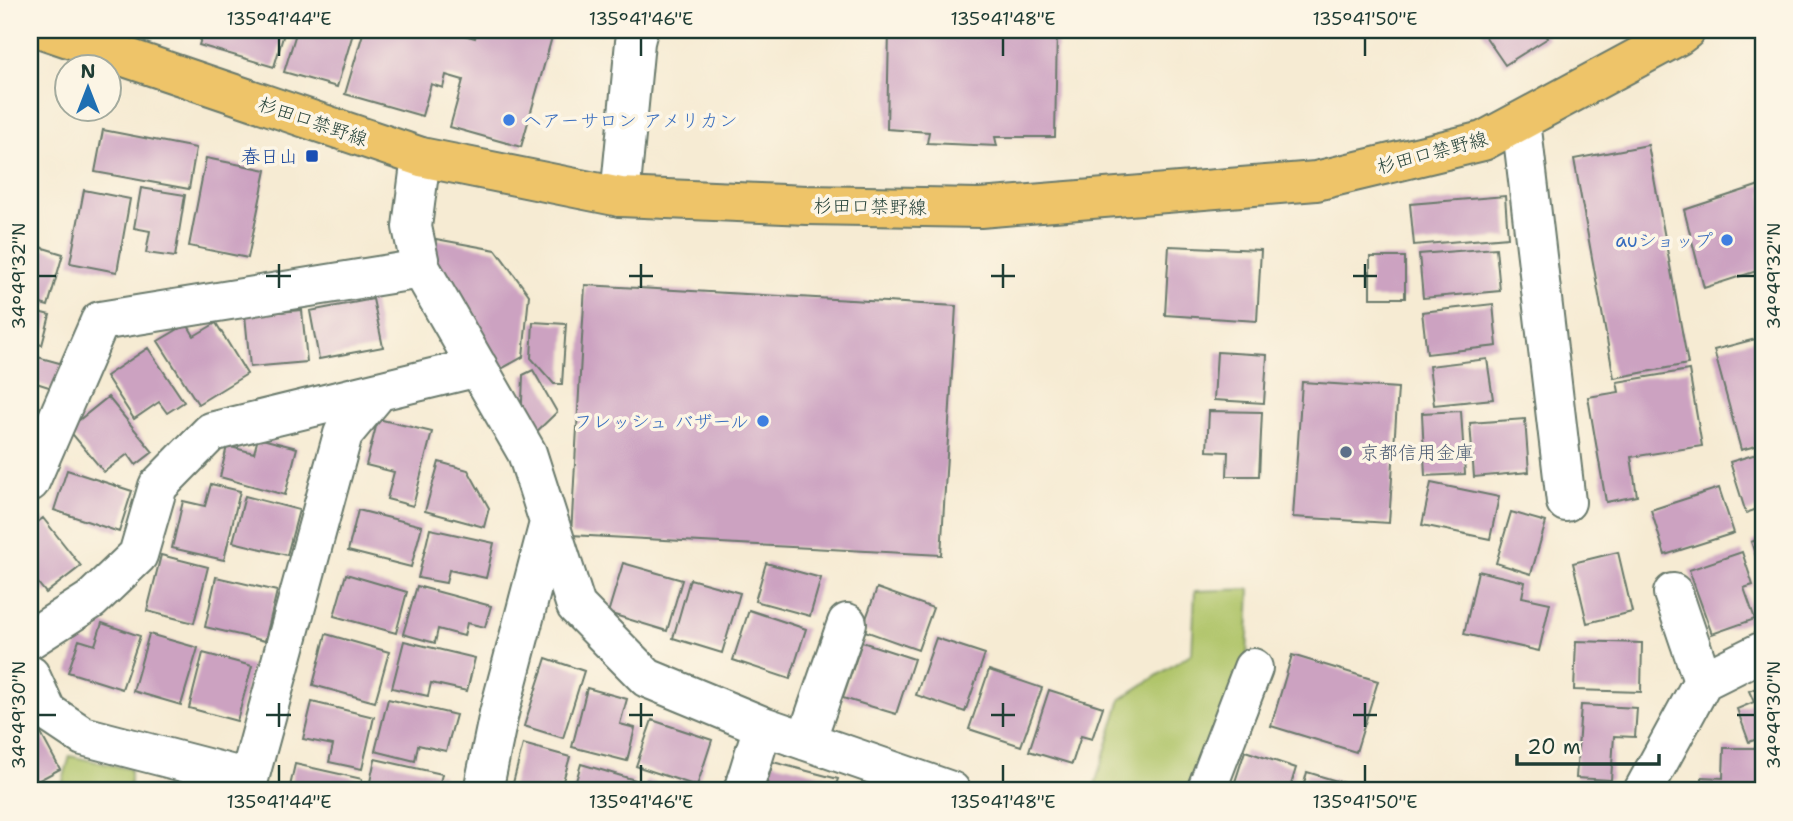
<svg xmlns="http://www.w3.org/2000/svg" width="1793" height="821" viewBox="0 0 1793 821" font-family="'Shantell Sans','Klee One',sans-serif">
<style>
.green{fill:#b0c56a;stroke:#68814f;stroke-width:2}
.building{fill:#cca2c1}
.lines{fill:none;stroke-linecap:round;stroke-linejoin:round}
.minor-casing{stroke:#6a7a6c;stroke-width:42}
.major-casing{stroke:#6a7a6c;stroke-width:42}
.minor{stroke:#fff;stroke-width:38}
.major{stroke:#eec469;stroke-width:38}
.ticks{fill:none;stroke:#1f3d34;stroke-width:2.5}
.shop-dot{fill:#3f7fe0;stroke:#fcf5e5;stroke-width:2.5}
.transit-dot{fill:#1a4fb4;stroke:#fcf5e5;stroke-width:2.5}
.service-dot{fill:#5c6f8a;stroke:#fcf5e5;stroke-width:2.5}
.labels{text-anchor:middle;stroke-width:7;stroke-linejoin:round;paint-order:stroke}
.shop-label{font-size:19px;fill:#366cbe;stroke:#fcf5e5;text-anchor:end}
.street-label{font-size:19px;fill:#1f3d34;stroke:#fcf5e5}
.transit-label{font-size:19px;fill:#164399;stroke:#fcf5e5;text-anchor:end}
.service-label{font-size:19px;fill:#4e5e75;stroke:#fcf5e5;text-anchor:start}
.neatline{fill:none;stroke:#1f3d34;stroke-width:2.5}
.ticks-label{font-size:18px;text-anchor:middle;fill:#1f3d34}
</style>
<rect width="100%" height="100%" fill="#fcf5e5"/>
<filter id="ink" filterUnits="userSpaceOnUse"><feTurbulence type="fractalNoise" baseFrequency=".0143" numOctaves="2"/><feDisplacementMap in="SourceGraphic" scale="14" xChannelSelector="R" yChannelSelector="G"/><feConvolveMatrix kernelMatrix="1 2 1 2 8 2 1 2 1" color-interpolation-filters="sRGB"/></filter>
<filter id="wash" filterUnits="userSpaceOnUse"><feTurbulence type="fractalNoise" baseFrequency=".00686" numOctaves="4" result="noise"/><feDisplacementMap in="SourceGraphic" scale="28" xChannelSelector="R" yChannelSelector="G"/><feGaussianBlur stdDeviation="1.57" result="paint"/><feColorMatrix in="noise" values="0 0 0 0 0 0 0 0 0 0 0 0 0 0 0 0 0 1.4 0 .05"/><feComposite in="paint" operator="in"/></filter>
<g filter="url(#wash)">
<rect width="100%" height="100%" fill="#f6ebd3"/>
<!-- green -->
<path class="green" d="M1250,589L1247,659L1189,791H1093L1121,699L1192,653L1195,591Z
M70,756L130,769V791H60Z"/>
<g id="blocks">
<!-- building -->
<path class="building" d="M204,30H285L274,67L199,45Z
M297,30H354L337,87L284,72Z
M364,30H446L475,38L477,30H554L521,147L450,127L463,80L446,75L443,88L431,84L422,116L345,94Z
M889,30H1057L1055,137H995L997,146L927,143L929,132L887,129Z
M1481,30H1543L1548,38L1505,65Z
M103,130L196,148L189,189L95,172Z
M1648,145L1688,364L1614,378L1574,159Z
M206,158L266,170L248,258L189,246Z
M1763,184V269L1704,288L1684,210Z
M141,188L185,195L175,257L146,253L150,231L134,228Z
M84,190L130,199L117,272L70,263Z
M1505,196L1508,237L1414,245L1410,204Z
M436,239L496,250L529,295L523,357L492,374L431,266Z
M30,244L63,254L48,306L30,301Z
M1169,246L1261,250L1257,321L1165,315Z
M1496,248L1500,291L1423,298L1419,254Z
M1370,257H1405V298H1370Z
M585,285L956,306L941,555L571,535Z
M373,299L383,347L319,359L310,311Z
M1493,304L1497,346L1427,354L1422,312Z
M30,310L50,315L42,345L30,342Z
M302,310L307,362L250,367L245,315Z
M533,322L566,324L562,384H554L531,358Z
M216,323L247,374L198,404L158,341L187,324L194,336Z
M1763,337V444L1741,450L1714,350Z
M148,348L184,402L167,413L159,402L134,419L106,376Z
M1217,352L1267,355L1264,403L1214,400Z
M30,355L63,364L55,389L30,381Z
M1487,359L1493,399L1434,405L1429,366Z
M533,370L557,412L531,437L521,427L523,375Z
M1689,370L1702,446L1631,457L1637,496L1606,502L1588,397L1619,392L1617,382Z
M1302,382L1398,388L1389,523L1293,517Z
M108,397L153,452L136,465L128,454L104,472L68,429Z
M1209,411L1262,412L1259,476H1227L1228,452L1207,451Z
M1461,411L1465,474L1425,476L1422,413Z
M378,419L432,432L413,506L387,499L394,472L366,465Z
M1525,419L1529,472L1474,477L1470,423Z
M258,438L297,448L285,495L220,477L227,446L254,453Z
M1763,452V507L1746,513L1730,462Z
M439,462L468,470L489,508L484,527L425,511Z
M67,470L132,491L119,532L54,510Z
M1431,483L1499,497L1490,539L1422,525Z
M211,484L240,491L224,560L172,548L183,501L205,506Z
M1719,488L1734,533L1665,555L1651,510Z
M245,496L299,510L287,555L233,542Z
M358,510L422,526L411,567L348,551Z
M1511,512L1546,522L1531,574L1496,563Z
M43,518L81,566L46,593L30,573V528Z
M430,529L494,543L486,578L449,570L446,583L418,578Z
M1763,538V576L1751,542Z
M1618,552L1632,612L1587,623L1573,563Z
M1742,552L1753,585L1744,588L1755,619L1712,634L1689,570Z
M161,555L208,567L194,623L147,611Z
M623,563L682,580L667,631L608,613Z
M766,563L821,578L810,616L755,601Z
M1478,571L1525,582L1522,597L1550,603L1539,651L1464,634Z
M346,574L407,592L396,633L334,616Z
M216,577L277,591L265,641L205,627Z
M690,579L740,593L722,653L673,638Z
M417,586L491,606L485,627L467,623L464,636L438,629L435,643L403,634Z
M877,588L933,608L918,650L862,630Z
M749,610L806,629L790,679L733,660Z
M102,623L140,636L122,689L68,672L79,640L95,645Z
M149,634L198,648L181,705L133,691Z
M326,634L389,652L375,702L313,685Z
M936,638L985,654L965,712L916,695Z
M404,641L475,658L467,691L431,683L428,696L392,688Z
M1576,641L1642,643L1641,692L1574,690Z
M862,642L914,659L896,714L843,698Z
M203,653L252,666L237,721L189,708Z
M1292,655L1378,681L1356,752L1271,726Z
M546,658L584,671L563,738L524,726Z
M989,670L1042,688L1021,746L969,729Z
M1763,685V737L1749,742L1737,709L1754,702L1749,691Z
M587,688L627,699L620,724L635,728L627,761L572,747Z
M1049,690L1103,707L1092,739L1081,736L1072,764L1029,751Z
M388,699L456,715L446,751L418,745L415,761L375,751Z
M312,702L374,717L362,769L329,762L333,745L303,739Z
M1581,705L1637,708L1635,737L1614,736L1611,780L1576,778Z
M652,720L712,740L697,786L636,766Z
M40,732L60,769L30,785V737Z
M523,744L570,757L560,791H511Z
M1724,748H1760L1759,791H1702V777L1723,778Z
M1245,751L1296,768L1289,791H1232Z
M375,759L442,774L438,791H368Z
M773,762L838,779L834,791H765Z
M295,764L362,779L360,791H289Z
M581,764L635,780L631,791H573Z
M1307,772L1347,784L1345,791H1302Z
M647,780L681,791H643Z
M143,786L200,789L199,791H143Z"/>
</g>
</g>
<g filter="url(#ink)">
<use href="#blocks" fill-opacity="0" stroke="#6a7a6c" stroke-width="2"/>
<g class="lines">
<!-- minor casing -->
<g class="minor-casing">
<path id="minor" d="M1521,121L1566,502
M421,157L412,227L421,269L527,453L576,606L647,678L763,726L951,791
M620,197L635,42L638,30
M30,482L100,321L421,269
M1673,593L1703,681
M30,639L91,600L138,555L158,486L211,432L379,391
M30,675L47,712L83,736L249,779
M806,741L847,623
M249,791V779L343,434L379,391L478,367
M483,791L499,713L549,523
M743,791L763,726
M1206,791L1253,668
M1643,791L1703,681L1763,651"/>
</g>
<!-- major casing -->
<g class="major-casing">
<path id="major" d="M45,30L421,157L620,197L807,205L980,208L1316,181L1483,141L1678,36L1686,30"/>
</g>
<!-- minor -->
<use href="#minor" class="minor"/>
<!-- major -->
<use href="#major" class="major"/>
</g>
</g>
<!-- ticks -->
<path class="ticks" d="M279,38V56M641,38V56M1003,38V56M1365,38V56M279,264V288M641,264V288M1003,264V288M1365,264V288M38,276H56M266,276H291M629,276H653M991,276H1015M1353,276H1377M1737,276H1755M279,703V727M641,703V727M1003,703V727M1365,703V727M38,715H56M266,715H291M629,715H653M991,715H1015M1353,715H1377M1737,715H1755M279,765V782M641,765V782M1003,765V782M1365,765V782"/>
<!-- markers -->
<g class="shop-dot">
<circle cx="509" cy="120" r="7"/>
<circle cx="1727" cy="240" r="7"/>
<circle cx="763" cy="421" r="7"/>
</g>
<rect class="transit-dot" x="305" y="149" width="14" height="14" rx="3.5"/>
<circle class="service-dot" cx="1346" cy="452" r="7"/>
<g class="labels">
<!-- shop labels -->
<g class="shop-label">
<text x="523" y="127" text-anchor="start">ヘアーサロン アメリカン</text>
<text x="1713" y="247">auショップ</text>
<text x="749" y="428">フレッシュ バザール</text>
</g>
<!-- street labels -->
<g class="street-label">
<text transform="translate(313 121) rotate(19)" y="7">杉田口禁野線</text>
<text transform="translate(1432 152) rotate(-15)" y="7">杉田口禁野線</text>
<text transform="translate(870 206) rotate(1)" y="7">杉田口禁野線</text>
</g>
<!-- transit labels -->
<g class="transit-label">
<text x="298" y="163">春日山</text>
</g>
<!-- service labels -->
<g class="service-label">
<text x="1360" y="459">京都信用金庫</text>
</g>
</g>
<!-- margin -->
<rect width="1793" height="821" fill="none" stroke="#fcf5e5" stroke-width="77"/>
<!-- north arrow -->
<g transform="translate(88 88)"><circle r="33" fill="#fcf5e5" stroke="#a4ab9e" stroke-width="2"/>
<path d="M0-5L12 26L0 18L-12 26Z" fill="#1f6fb2"/>
<text y="-10" font-size="19" font-weight="bold" text-anchor="middle" fill="#1f3d34">N</text>
</g>
<!-- scale -->
<path d="M1517 754v10h142v-10" fill="none" stroke="#1f3d34" stroke-width="3.5"/>
<text x="1527" y="754" font-size="21" fill="#1f3d34" stroke="#fcf5e5" stroke-width="5" paint-order="stroke">20 m</text>
<rect x="38" y="38" width="1717" height="744" class="neatline"/>
<g class="ticks-label">
<text x="279" y="25">135°41'44"E</text>
<text x="641" y="25">135°41'46"E</text>
<text x="1003" y="25">135°41'48"E</text>
<text x="1365" y="25">135°41'50"E</text>
<text transform="translate(19 276) rotate(-90)" y="6">34°49'32"N</text>
<text transform="translate(1774 276) rotate(-90)" y="6">34°49'32"N</text>
<text transform="translate(19 715) rotate(-90)" y="6">34°49'30"N</text>
<text transform="translate(1774 715) rotate(-90)" y="6">34°49'30"N</text>
<text x="279" y="808">135°41'44"E</text>
<text x="641" y="808">135°41'46"E</text>
<text x="1003" y="808">135°41'48"E</text>
<text x="1365" y="808">135°41'50"E</text>
</g>
</svg>
